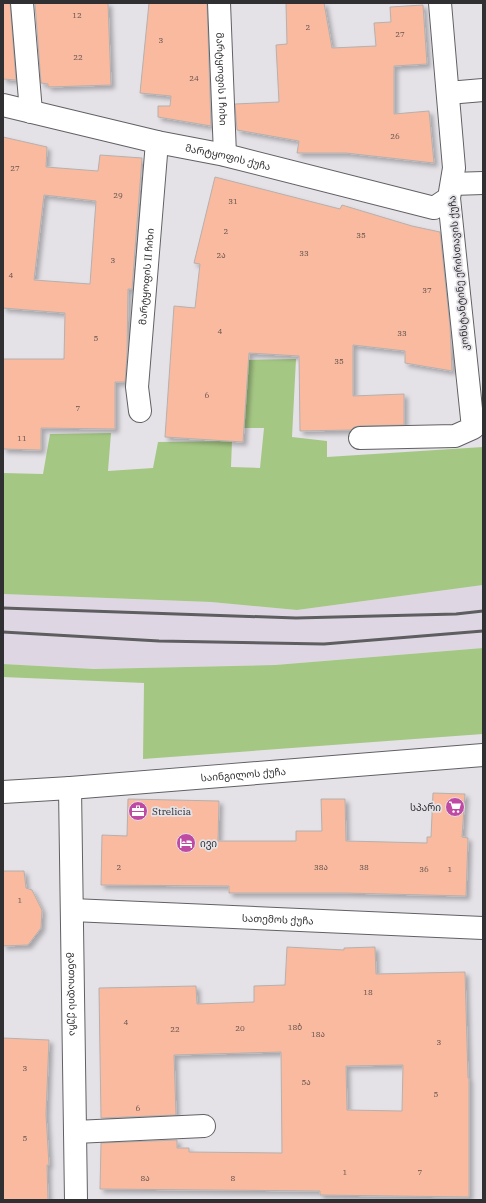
<svg xmlns="http://www.w3.org/2000/svg" width="486" height="1203" viewBox="0 0 486 1203" font-family="'IBM Plex Serif','Noto Sans Georgian',serif">
<style>
.built{fill:#ded7e3}
.green{fill:#a5c784}
.building{fill:#f9ba9f;stroke:#b6b0ae;fill-rule:evenodd;filter:url(#shadow)}
.lines{fill:none;stroke-linecap:round;stroke-linejoin:round}
.minor-casing{stroke:#626064;stroke-width:24}
.minor{stroke:#fff;stroke-width:22}
.rail{stroke:#5e5d5f;stroke-width:3}
.labels{text-anchor:middle;stroke-width:3.5;stroke-linejoin:round;paint-order:stroke}
.number-label{font-size:8px;fill:#62524c}
.street-label{font-size:10px;fill:#302f31;stroke:#e4e2e7}
.poi-label{font-size:10px;fill:#302f31;stroke:#e4e2e7;text-anchor:start}
</style>
<defs>
<filter id="shadow"><feDropShadow dx="3.5" dy="3.5" stdDeviation="2" flood-color="#0004"/></filter>
</defs>
<rect width="100%" height="100%" fill="#e4e2e7"/>
<!-- built -->
<path class="built" d="M483,585V648L275,665L94,669L3,664V594L211,602L297,610Z"/>
<!-- green -->
<path class="green" d="M296,359L292,437L327,441V457L483,447V585L297,610L211,602L3,594V473L43,474L50,434L111,433L108,471L153,468L158,442L232,441L231,467L260,468L264,428H240L247,360Z
M483,648V734L143,759L144,683L3,677V664L94,669L275,665Z"/>
<!-- building -->
<path class="building" d="M3,3H10L16,80L3,79Z
M35,3H108L111,85L48,87V84L41,83Z
M149,3H207L211,126L158,117V106H170L171,96L140,93Z
M286,3H324L332,48L376,46L374,23L391,22L390,7L423,5L427,64L394,66V114L429,111L434,163L346,153H297L299,141L237,130L235,104L279,102L276,45L287,44Z
M3,137L47,147L46,167L98,171L100,155L142,158L132,289H128L127,355L125,382H115V429L41,428V450L3,449V359H64L65,313L3,308ZM44,195L96,201L90,284L34,280Z
M215,177L340,209L342,205L412,226L440,232L450,326L452,371L405,363V351L353,345V396L404,394V425L360,426L354,427L351,430L300,431L299,356L249,353L243,442L165,437L174,306L195,308L200,264L194,263Z
M433,793L465,794L462,837L468,838L466,896L345,893H229V886L101,885L102,835L127,836L128,799L219,801L218,841H296V831H322L321,799H345L346,841L427,843V837H431Z
M3,871H24L26,888L32,890L42,910L41,928L28,945L3,946Z
M287,947L344,950V948L375,947L376,974L465,972L468,1078H469V1197L320,1195V1191L100,1189L101,1143L177,1140V1148H189V1152L282,1153L281,1052L174,1055L176,1115L101,1118L99,988L196,986L197,1004L254,1002V986L285,985ZM403,1065L402,1111L347,1110L346,1066Z
M3,1038L49,1040L46,1114L49,1165H47L48,1200H3Z"/>
<g class="lines">
<!-- minor casing -->
<g class="minor-casing">
<g id="minor">
<path d="M22,3L31,112"/>
<path id="s1" d="M219,3L225,155"/>
<path d="M448,93L483,90"/>
<path id="s2" d="M3,105L157,142L225,155L434,208L449,198"/>
<path d="M452,184L483,183"/>
<path id="s3" d="M140,411L137,387L157,142"/>
<path d="M360,438L455,436L473,428L449,198L454,168L440,3"/>
<path id="s4" d="M70,788L76,1200"/>
<path id="s5" d="M3,792L70,788L483,755"/>
<path id="s6" d="M72,910L483,928"/>
<path d="M75,1132L204,1126"/>
</g>
</g>
<!-- minor -->
<use href="#minor" class="minor"/>
<!-- rail -->
<path class="rail" d="M3,608L296,618L456,614L483,611
M3,632L159,641L324,644L483,631"/>
</g>
<!-- icons -->
<defs>
<g id="supermarket-disc" transform="scale(1)"><circle r="9.5" fill="#be4aa4" stroke="#e4e2e7"/><path d="M-6-5.5h2.5l.6 2H6L4.5 2H-2.5L-4.4-4H-6ZM-1.5 3.2a1.3 1.3 0 1 0 .1 0ZM3 3.2a1.3 1.3 0 1 0 .1 0Z" fill="#fff"/></g>
<g id="office-disc" transform="scale(1)"><circle r="9.5" fill="#be4aa4" stroke="#e4e2e7"/><path d="M-6-3h4V-5.5h4V-3h4V5H-6ZM-1-4.5V-3h2v-1.5ZM-6 0V1H6V0Z" fill="#fff"/></g>
<g id="hotel-disc" transform="scale(1)"><circle r="9.5" fill="#be4aa4" stroke="#e4e2e7"/><path d="M-6-4.5h1.5V1H6V5H4.5V3h-9V5H-6ZM-4 0a1.8 1.8 0 1 1 3.6 0ZM.5 0V-2.5h3Q6-2.5 6 0Z" fill="#fff"/></g>
</defs>
<g fill-rule="evenodd">
<use href="#supermarket-disc" x="455" y="807"/>
<use href="#office-disc" x="138" y="811"/>
<use href="#hotel-disc" x="186" y="843"/>
</g>
<g class="labels">
<!-- number labels -->
<g class="number-label">
<text x="77" y="18">12</text>
<text x="308" y="30">2</text>
<text x="400" y="37">27</text>
<text x="161" y="43">3</text>
<text x="78" y="60">22</text>
<text x="194" y="81">24</text>
<text x="395" y="139">26</text>
<text x="15" y="171">27</text>
<text x="118" y="198">29</text>
<text x="233" y="204">31</text>
<text x="226" y="234">2</text>
<text x="361" y="238">35</text>
<text x="304" y="256">33</text>
<text x="221" y="258">2ა</text>
<text x="113" y="263">3</text>
<text x="11" y="278">4</text>
<text x="427" y="293">37</text>
<text x="220" y="334">4</text>
<text x="402" y="336">33</text>
<text x="96" y="341">5</text>
<text x="339" y="364">35</text>
<text x="207" y="398">6</text>
<text x="78" y="411">7</text>
<text x="22" y="441">11</text>
<text x="119" y="870">2</text>
<text x="321" y="870">38ა</text>
<text x="364" y="870">38</text>
<text x="424" y="872">36</text>
<text x="450" y="872">1</text>
<text x="20" y="903">1</text>
<text x="368" y="995">18</text>
<text x="126" y="1025">4</text>
<text x="295" y="1030">18ბ</text>
<text x="240" y="1031">20</text>
<text x="175" y="1032">22</text>
<text x="318" y="1037">18ა</text>
<text x="439" y="1045">3</text>
<text x="25" y="1071">3</text>
<text x="306" y="1085">5ა</text>
<text x="436" y="1097">5</text>
<text x="138" y="1111">6</text>
<text x="25" y="1141">5</text>
<text x="345" y="1175">1</text>
<text x="420" y="1175">7</text>
<text x="145" y="1181">8ა</text>
<text x="233" y="1181">8</text>
</g>
<!-- street labels -->
<g class="street-label">
<text dy="4" stroke="none"><textPath href="#s1" startOffset="76">მარტყოფის I ჩიხი</textPath></text>
<text dy="4" stroke="none"><textPath href="#s2" startOffset="231">მარტყოფის ქუჩა</textPath></text>
<text transform="translate(458 273) rotate(-95)" y="4">კონსტანტინე ერისთავის ქუჩა</text>
<text dy="4" stroke="none"><textPath href="#s3" startOffset="135">მარტყოფის II ჩიხი</textPath></text>
<text dy="4" stroke="none"><textPath href="#s5" startOffset="241">საინგილოს ქუჩა</textPath></text>
<text dy="4" stroke="none"><textPath href="#s6" startOffset="206">სათემოს ქუჩა</textPath></text>
<text dy="4" stroke="none"><textPath href="#s4" startOffset="206">განთიადის ქუჩა</textPath></text>
</g>
<!-- poi labels -->
<g class="poi-label">
<text x="441" y="811" text-anchor="end">სპარი</text>
<text x="152" y="815">Strelicia</text>
<text x="200" y="847">ივი</text>
</g>
</g>
<!-- border -->
<rect width="486" height="1203" fill="none" stroke="#302f31" stroke-width="8"/>
</svg>
